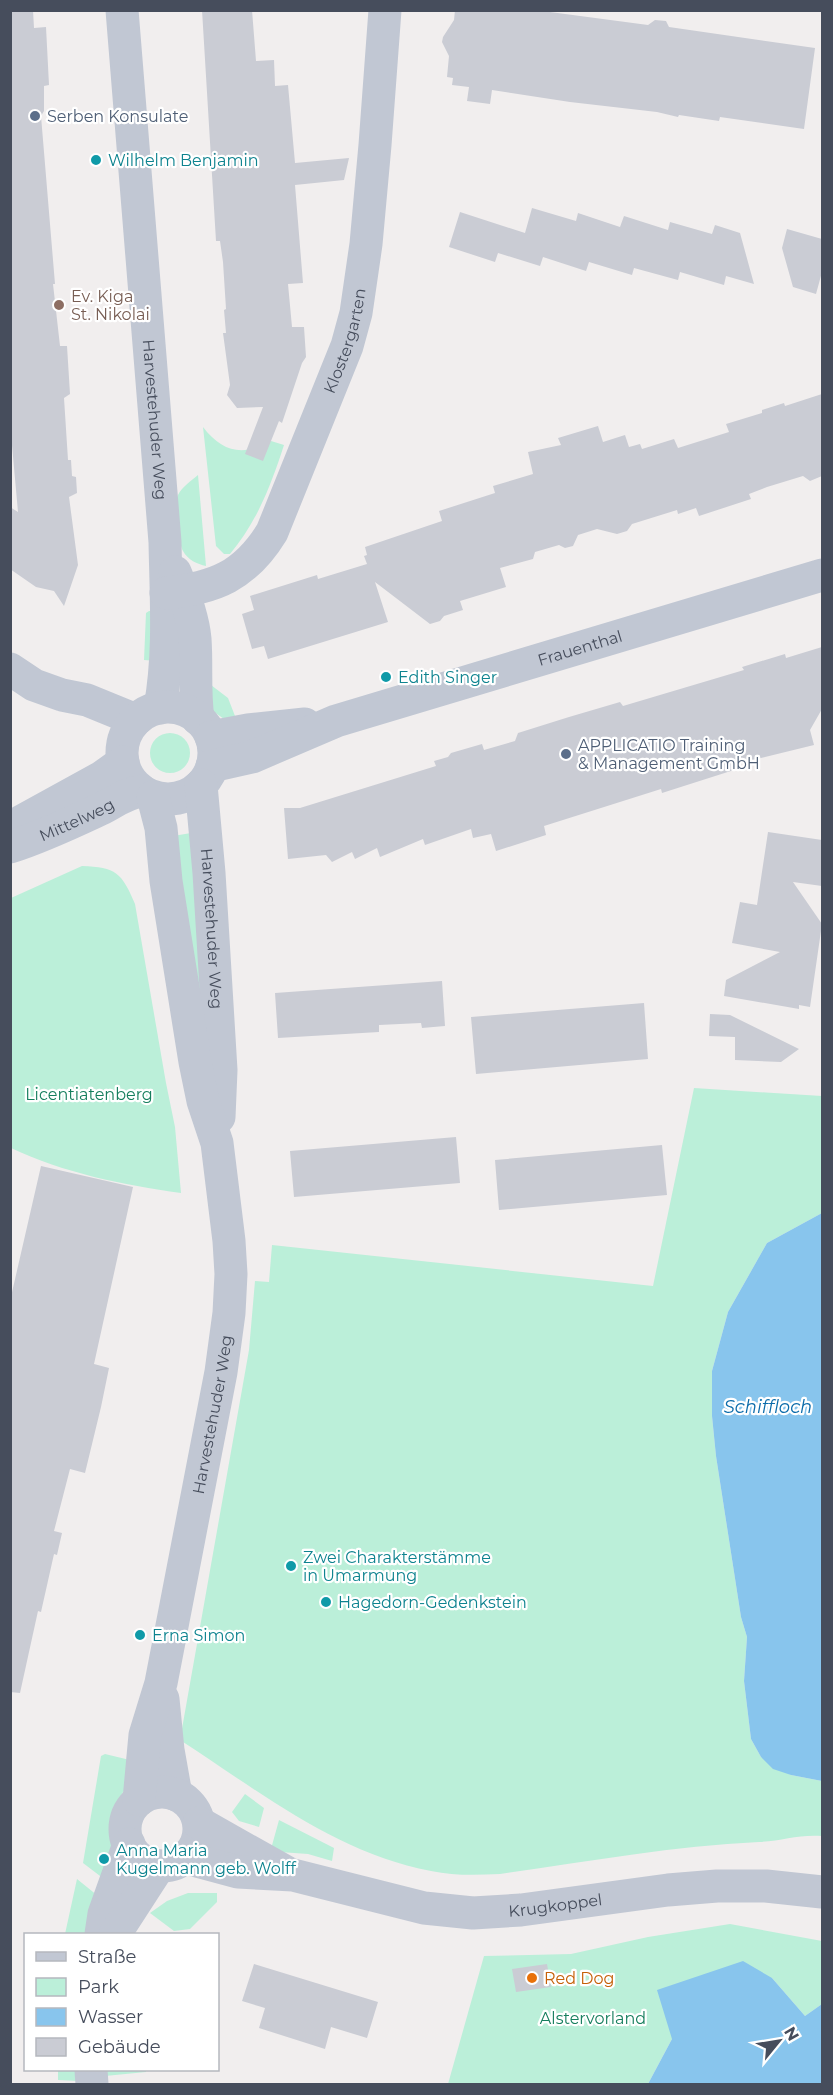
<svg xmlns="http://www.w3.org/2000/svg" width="833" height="2095" viewBox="0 0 833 2095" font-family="Montserrat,sans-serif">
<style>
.green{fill:#bbefd9}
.water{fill:#88c5ed}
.building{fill:#caccd4}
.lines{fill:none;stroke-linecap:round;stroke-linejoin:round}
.minor{stroke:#c1c7d3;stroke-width:33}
.service-dot{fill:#5c6f8a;stroke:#fff;stroke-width:2}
.culture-dot{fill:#0f9aa8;stroke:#fff;stroke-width:2}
.education-dot{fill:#8d6e63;stroke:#fff;stroke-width:2}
.food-dot{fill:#e8710a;stroke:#fff;stroke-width:2}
.labels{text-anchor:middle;stroke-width:4.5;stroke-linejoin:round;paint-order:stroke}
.service-label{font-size:16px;fill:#4e5e75;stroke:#fff;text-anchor:start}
.culture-label{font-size:16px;fill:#0d838f;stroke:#fff;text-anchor:start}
.education-label{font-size:16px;fill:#785e54;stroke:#fff;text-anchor:start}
.street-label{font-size:16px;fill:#464d5c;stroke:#fff}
.park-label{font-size:16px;fill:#157e5d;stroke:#fff}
.food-label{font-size:16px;fill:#c56008;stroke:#fff;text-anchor:start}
.water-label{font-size:18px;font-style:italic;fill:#0a6baa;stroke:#fff}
</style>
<rect width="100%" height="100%" fill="#f1eeee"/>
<!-- green -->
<path class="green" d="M203,427C222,452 243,457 271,441L284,445C271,485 257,522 230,554H224L216,546Z
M198,475L206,566C197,564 188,560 183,551C178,541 174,505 178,495C182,487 191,481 198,475Z
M149,611H152L157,661L144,660L146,613Z
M211,685L228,698L235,716L224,719L210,709Z
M150 753a20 20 0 1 1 40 0a20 20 0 1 1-40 0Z
M197,832L210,1054L173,836Z
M82,866C116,867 122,873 135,904L166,1083L175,1127L181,1193C123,1185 64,1173 11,1148V898Z
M694,1088L822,1096V1213L767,1243L728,1312L712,1371V1416L716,1456L741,1617L747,1637L744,1681L751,1739L761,1757L791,1775L822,1781V1836C800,1834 781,1841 759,1842C672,1846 586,1862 500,1874C477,1875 454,1876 431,1871C337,1854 259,1791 180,1740L249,1350L255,1281L269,1282L272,1245L653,1286Z
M105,1754L134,1761L129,1783L114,1806L112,1814L110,1830L113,1850L104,1879L83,1863L101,1756Z
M245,1794L264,1808L259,1827L239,1821L232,1812Z
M279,1820L334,1848L332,1861L308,1854L280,1852L271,1849Z
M77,1879L98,1896L88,1934H65Z
M188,1893H217V1902L190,1929L174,1931L150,1913L167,1901Z
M730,1924L822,1941V2004L805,2016L772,1978L672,2039L648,2084H448L484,1956L571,1954L648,1937Z
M58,2070H77L78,2081L58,2080Z
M105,2070H146V2072L105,2076Z"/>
<!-- water -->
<path class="water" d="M822,1213V1781L791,1775L773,1769L761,1757L751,1739L744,1681L747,1637L741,1617L716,1456L712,1416V1371L728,1312L767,1243Z
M743,1961L772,1978L805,2016L822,2004V2084H648L672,2039L657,1990Z"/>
<!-- building -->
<path class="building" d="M10,10H33L34,28L46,27L49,85L44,86V111L41,116L55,284H53L60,346H67L70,394L64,398L68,460H71L72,476L76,477L77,493L69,497L78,565L64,606L54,591L36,587L10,569V507L18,512L10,423Z
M202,10H252L256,61L274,60L275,86L288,85L295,163L349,158L344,180L295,185L303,283L288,284L292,327H304L306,357L302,363L282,423L279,421L263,461L245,454L263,407L237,408L227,395L230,385L223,333H226L224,310L226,309L223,262L220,241H216Z
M455,10H535L648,25L655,20L666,21L669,27L815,48L804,129L720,117L719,121L679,115L678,117L657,112L570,102L492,90L490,104L467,101L469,87L452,85L453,78L447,77L449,56L442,42L443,37L454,20Z
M532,208L576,221L578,213L620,227L624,216L668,230L670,222L712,234L715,225L740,233L754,284L726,276L724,285L680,272L678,280L634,268L632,275L589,262L586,271L543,257L540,266L498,253L495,262L449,247L460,212L525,233Z
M787,229L822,239V272L816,294L793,287L782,248Z
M822,394V476L810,481L803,476L767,487L749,494L751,499L699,516L696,508L678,514L677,510L632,524L627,531L617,534L597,529L578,535L573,546L565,548L559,545L535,552L533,559L500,568L506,587L460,601L463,610L444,616L440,621L430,624L375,582L388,622L268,659L264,646L252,649L242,614L254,610L250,596L317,575L318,579L367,564L364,556L367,555L365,547L442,521L439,511L495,493L493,486L533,474L528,452L561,445L558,438L598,426L603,442L625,435L629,447L640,444L642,449L674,439L678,448L729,432L726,424L762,413V410L784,403L785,406Z
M822,647V709L810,730L814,745L733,765L734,770L662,793L661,789L544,826L546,835L496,851L491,834L473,838L471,829L425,845L423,839L380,857L377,848L355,859L352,852L332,862L326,855L288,859L284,808H300L436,766L434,761L448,757L451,753L482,744L484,750L515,741L518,733L569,717L620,702L623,706L744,670L742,667L785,654L786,658Z
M768,832L822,840V886L793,882L822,924L810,1007L799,1005V1009L724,996L726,980L780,952L732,943L740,902L757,905Z
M442,981L445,1026L422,1028L421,1023L379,1025V1032L278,1038L275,993Z
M644,1003L648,1059L476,1074L471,1017Z
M710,1014L730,1015L799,1049L781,1062L735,1060V1037L709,1036Z
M456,1137L460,1183L294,1197L290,1151Z
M662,1145L667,1195L499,1210L495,1160Z
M41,1166L133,1187L94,1364L109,1368L101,1407L85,1473L70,1469L54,1531L62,1533L57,1555L54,1554L41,1612L38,1611L20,1693L10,1692V1301Z
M254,1964L378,2002L367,2038L331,2027L325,2049L259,2028L265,2008L242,2001Z
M547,1964L551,1987L516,1992L512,1969Z"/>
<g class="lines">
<!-- minor -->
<g class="minor">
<path id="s1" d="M122,10L165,542C166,597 170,654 160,708"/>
<path d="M175,572C184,593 193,616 195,639C197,667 194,691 198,719"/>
<path id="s2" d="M166,593C215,588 245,576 272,532L347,346L356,313L366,244L375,145L385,10"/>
<path d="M10,669L34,685L62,695L87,700L136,720"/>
<circle cx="168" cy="753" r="46"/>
<path d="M211,737L248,730L305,724"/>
<path id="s3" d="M212,766L252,757L336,721L822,575"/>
<path id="s4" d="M201,785L209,873L221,1070L219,1117"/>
<path d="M10,830L22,821L102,777L123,762"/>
<path id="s5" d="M10,847C42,837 73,822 103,808C116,801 127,793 142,791"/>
<path d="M163,1699L168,1750L176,1795"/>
<circle cx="162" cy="1829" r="37"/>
<path id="s6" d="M139,1800L145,1735L161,1683L221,1372L229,1313L231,1274L229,1241L217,1143L203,1101L195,1062L166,881L161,828L153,797"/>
<path d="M199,1823L286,1872"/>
<path id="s7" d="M186,1858L238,1872L293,1875L424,1908L473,1913L521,1910L668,1890L717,1886H766L822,1892"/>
<path d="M101,1934L104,1914L129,1844"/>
<path d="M115,1934L159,1866"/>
<path d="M91,2070L92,2084"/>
</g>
</g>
<!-- markers -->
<g class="service-dot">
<circle cx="35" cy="116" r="6"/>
<circle cx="566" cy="754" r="6"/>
</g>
<g class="culture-dot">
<circle cx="96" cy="160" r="6"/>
<circle cx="386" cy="677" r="6"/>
<circle cx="291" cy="1566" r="6"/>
<circle cx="326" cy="1602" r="6"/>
<circle cx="140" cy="1635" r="6"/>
<circle cx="104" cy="1859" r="6"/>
</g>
<circle class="education-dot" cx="59" cy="305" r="6"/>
<circle class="food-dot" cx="532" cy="1978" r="6"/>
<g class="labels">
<!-- service labels -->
<g class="service-label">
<text x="47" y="122">Serben Konsulate</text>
<text x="578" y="751">APPLICATIO Training<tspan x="578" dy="18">&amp; Management GmbH</tspan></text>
</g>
<!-- culture labels -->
<g class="culture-label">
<text x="108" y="166">Wilhelm Benjamin</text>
<text x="398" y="683">Edith Singer</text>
<text x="303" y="1563">Zwei Charakterstämme<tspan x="303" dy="18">in Umarmung</tspan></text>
<text x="338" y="1608">Hagedorn-Gedenkstein</text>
<text x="152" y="1641">Erna Simon</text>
<text x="116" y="1856">Anna Maria<tspan x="116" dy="18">Kugelmann geb. Wolff</tspan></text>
</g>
<!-- education labels -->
<g class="education-label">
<text x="71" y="302">Ev. Kiga<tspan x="71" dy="18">St. Nikolai</tspan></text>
</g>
<!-- street labels -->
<g class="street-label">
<text dy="6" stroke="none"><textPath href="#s2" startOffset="333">Klostergarten</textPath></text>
<text dy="6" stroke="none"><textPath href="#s1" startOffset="411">Harvestehuder Weg</textPath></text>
<text dy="6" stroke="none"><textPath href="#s3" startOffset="387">Frauenthal</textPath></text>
<text dy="6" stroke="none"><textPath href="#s5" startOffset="72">Mittelweg</textPath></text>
<text dy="6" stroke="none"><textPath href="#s4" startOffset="144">Harvestehuder Weg</textPath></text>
<text dy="6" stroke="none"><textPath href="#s6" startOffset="393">Harvestehuder Weg</textPath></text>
<text dy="6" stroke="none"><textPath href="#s7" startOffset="376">Krugkoppel</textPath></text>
</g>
<!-- park labels -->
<g class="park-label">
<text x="89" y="1100">Licentiatenberg</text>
<text x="593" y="2024">Alstervorland</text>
</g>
<!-- food labels -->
<g class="food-label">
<text x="544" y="1984">Red Dog</text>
</g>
<!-- water labels -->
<g class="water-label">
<text x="768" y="1413">Schiffloch</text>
</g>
</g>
<!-- border -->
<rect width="833" height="2095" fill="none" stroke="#464d5c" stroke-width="24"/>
<!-- legend -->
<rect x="24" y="1933" width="195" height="138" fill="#ffffff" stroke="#b5b8be" stroke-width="1.5"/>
<rect x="36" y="1952" width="30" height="9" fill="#c1c7d3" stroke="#b5b8be" stroke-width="1.5"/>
<text x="78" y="1963" font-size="18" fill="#464d5c">Straße</text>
<rect x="36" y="1978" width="30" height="18" fill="#bbefd9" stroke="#b5b8be" stroke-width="1.5"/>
<text x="78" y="1993" font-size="18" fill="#464d5c">Park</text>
<rect x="36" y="2008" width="30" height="18" fill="#88c5ed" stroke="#b5b8be" stroke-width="1.5"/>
<text x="78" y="2023" font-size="18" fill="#464d5c">Wasser</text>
<rect x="36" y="2038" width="30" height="18" fill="#caccd4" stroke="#b5b8be" stroke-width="1.5"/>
<text x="78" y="2053" font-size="18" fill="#464d5c">Gebäude</text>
<!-- north arrow -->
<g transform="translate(779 2041) rotate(60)" stroke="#ffffff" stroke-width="4.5" paint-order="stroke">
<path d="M0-4.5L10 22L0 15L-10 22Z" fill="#464d5c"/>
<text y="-9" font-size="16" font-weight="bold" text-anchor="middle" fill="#464d5c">N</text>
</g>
</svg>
